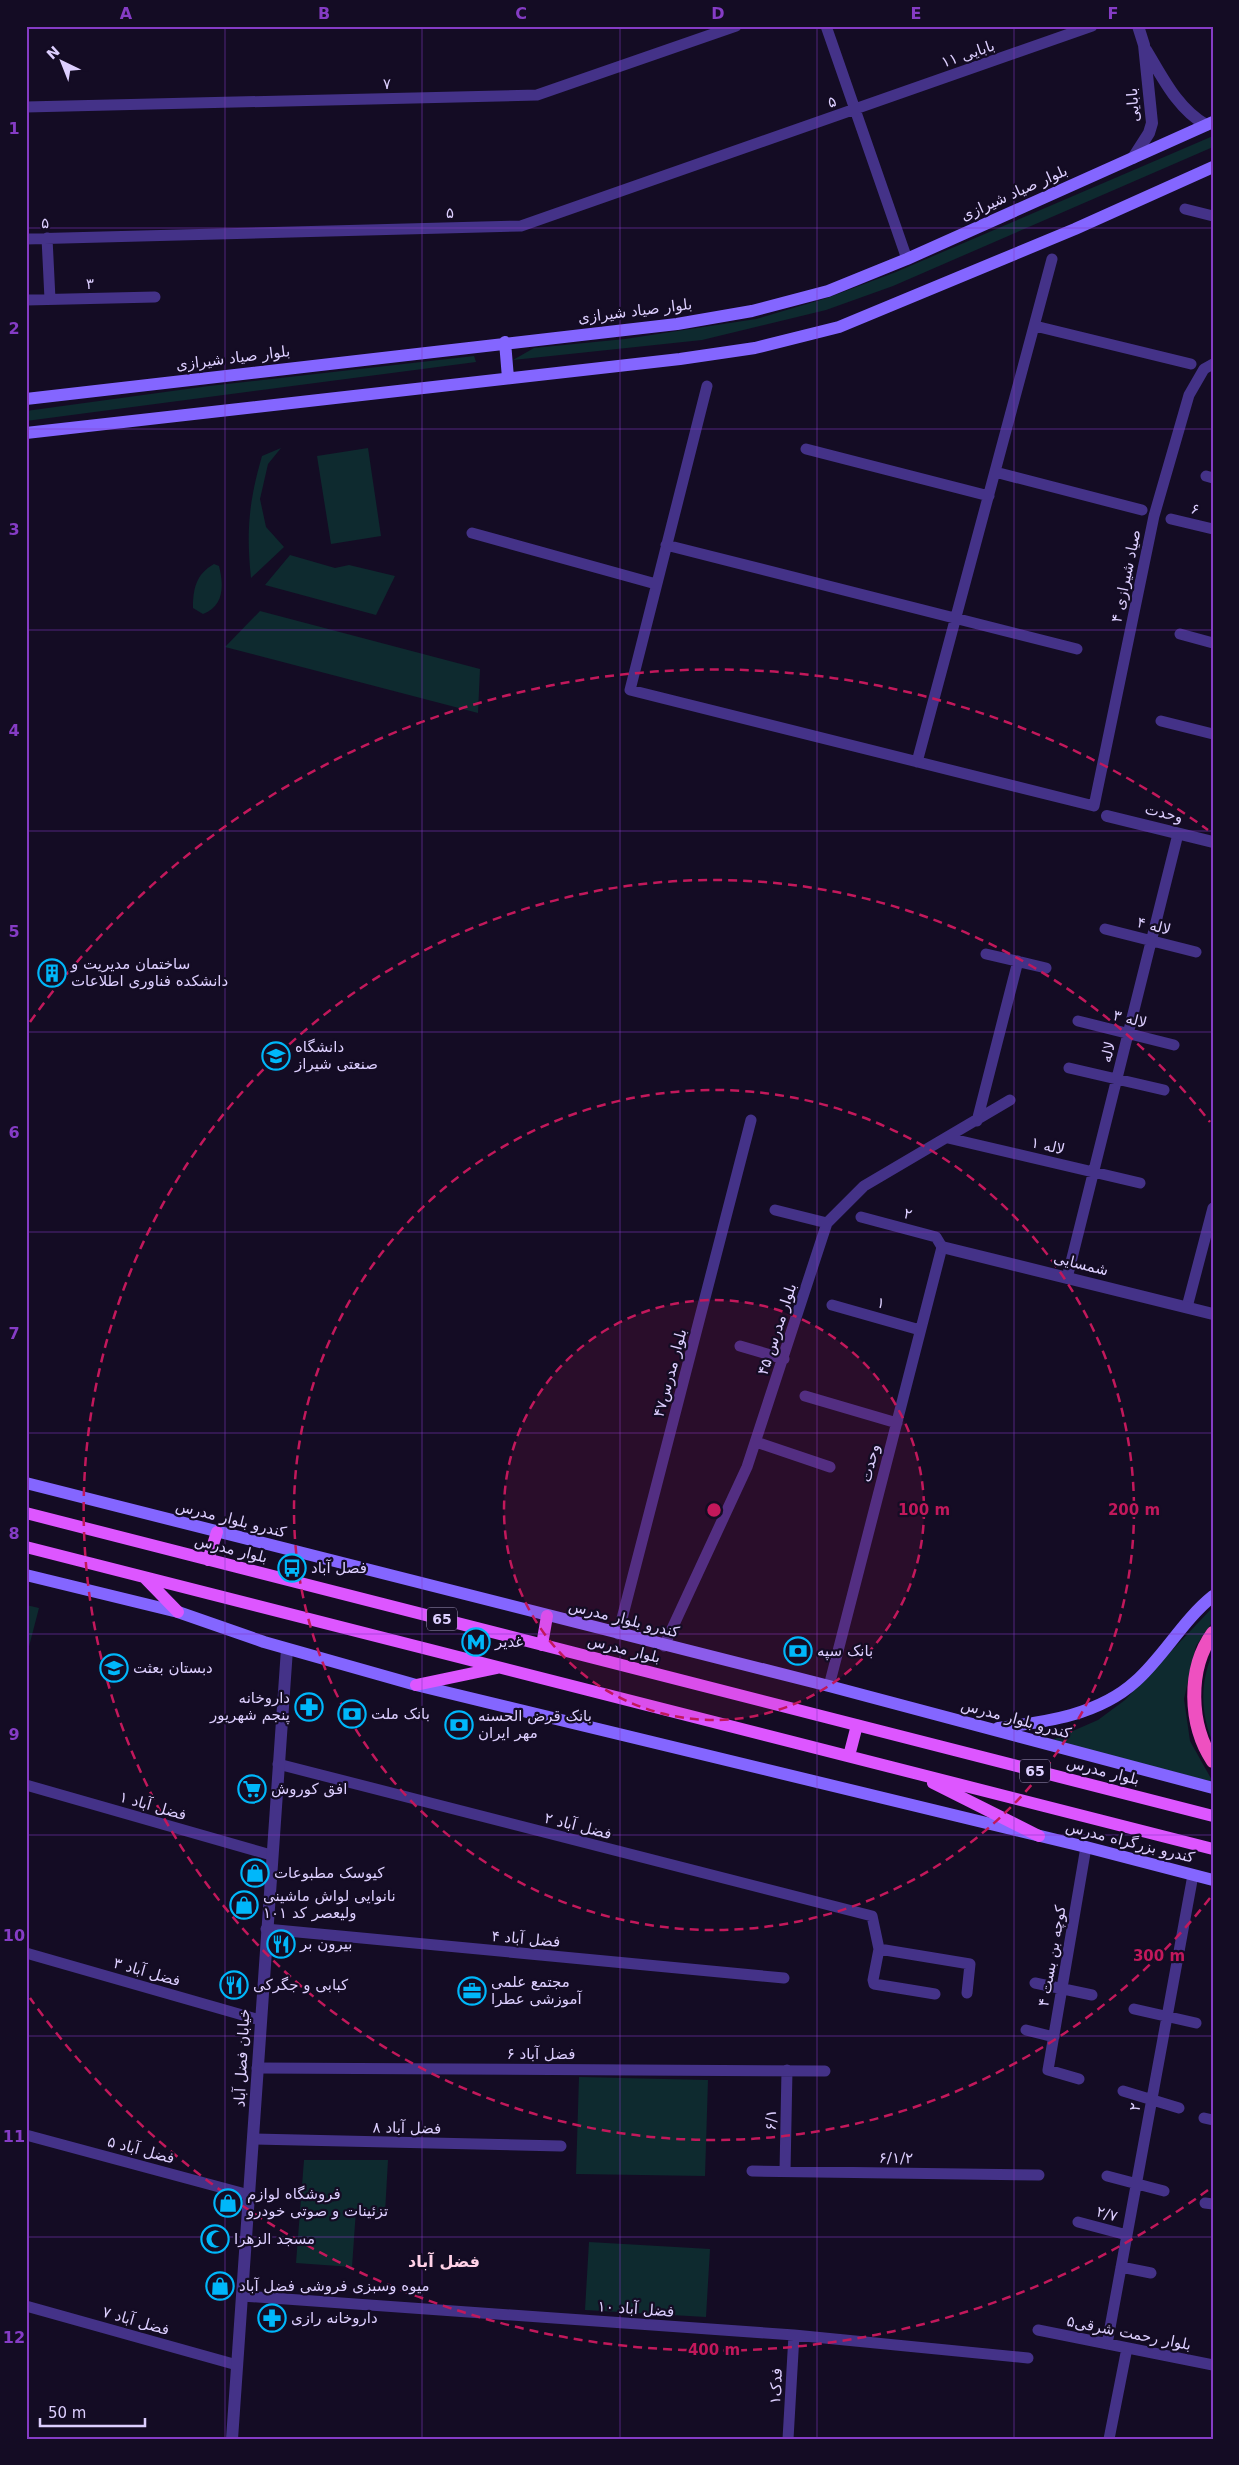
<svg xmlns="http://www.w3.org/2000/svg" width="1239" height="2465" viewBox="0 0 1239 2465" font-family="'DejaVu Sans','Noto Naskh Arabic',sans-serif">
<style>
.green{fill:#0e2a2f}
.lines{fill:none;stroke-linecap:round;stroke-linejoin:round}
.minor{stroke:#443288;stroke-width:11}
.tertiary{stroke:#443288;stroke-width:12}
.secondary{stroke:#8466ff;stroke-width:12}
.primary{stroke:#dd56ff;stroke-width:12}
.trunk{stroke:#ee50c0;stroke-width:14}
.grid{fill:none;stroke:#853cc5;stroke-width:1;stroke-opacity:0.55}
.ring{fill:none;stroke:#c2185b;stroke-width:2.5;stroke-dasharray:9 6}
.labels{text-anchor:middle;stroke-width:4.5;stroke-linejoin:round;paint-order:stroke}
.shield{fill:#140c24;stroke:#a194bd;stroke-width:1}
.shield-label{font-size:14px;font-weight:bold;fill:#ddcfff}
.street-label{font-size:15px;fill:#ddcfff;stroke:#140c24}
.poi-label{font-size:15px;fill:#ddcfff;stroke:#140c24;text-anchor:start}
.neighbourhood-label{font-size:16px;font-weight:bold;fill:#ffd1e7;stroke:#140c24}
.centre{fill:#c2185b;stroke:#140c24;stroke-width:2.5}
.ring-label{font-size:15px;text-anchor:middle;font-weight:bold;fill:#c2185b;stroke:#140c24;stroke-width:4.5;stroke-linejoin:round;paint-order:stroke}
.neatline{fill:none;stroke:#853cc5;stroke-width:2}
.grid-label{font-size:16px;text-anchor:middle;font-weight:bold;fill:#853cc5}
</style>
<rect width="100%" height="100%" fill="#140c24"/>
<!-- green -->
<path class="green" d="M1213,136V147L893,286L826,310L702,340L513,360L534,348L625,339L756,319L827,298L896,272Z
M474,356L476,362L26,421V411L209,386Z
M281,448L268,464L260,499L266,527L284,547L251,578C246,531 249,501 262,456Z
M368,448L381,536L331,544L317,456Z
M290,555L335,568L349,565L395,576L376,615L265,585Z
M214,564L219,566C224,586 224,606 203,614L193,608C193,589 196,574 214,564Z
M260,611L480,669L478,713L225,647Z
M26,1605L39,1608L26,1658Z
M1213,1607V1621L1196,1646L1184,1699L1190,1741L1213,1782L1052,1740L1098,1720L1125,1700Z
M1213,1652V1743C1200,1713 1200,1682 1213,1652Z
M579,2077L708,2080L705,2176L576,2174Z
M304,2160H388L385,2213L356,2210L352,2267L296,2263Z
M589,2242L710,2249L706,2317L585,2310Z"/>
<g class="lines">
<!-- minor -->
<path class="minor" d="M826,26L907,259
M26,107L537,95L736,26
M1185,209L1213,216
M47,238L50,299
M26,239L521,226L1092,26
M26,300L155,297
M1035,326L1191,364
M707,386L630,690L1094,806L1154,516L1189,395L1204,369L1213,364
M806,449L989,496
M995,472L1142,510
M1206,476L1213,478
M1171,519L1213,529
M472,533L656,584
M666,545L1077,649
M1180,634L1213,643
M1161,721L1213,734
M917,762L1052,259
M1105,929L1196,952
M986,954L1046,968
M1078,1021L1174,1045
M1069,1068L1164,1090
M977,1121L1018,961
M948,1138L1140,1183
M775,1210L827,1223
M1067,1278L1178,834
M832,1305L920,1330
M1187,1307L1213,1208
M740,1346L784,1359
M805,1396L897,1423
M756,1442L830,1467
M618,1634L751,1120
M664,1646L747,1467L827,1223L864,1186L1010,1100
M829,1686L942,1247L936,1237L861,1217
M278,1764L872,1916L879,1949L873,1980L874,1984L935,1994
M26,1785L271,1855
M266,1929L784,1978
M879,1949L970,1964L967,1993
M26,1953L260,2020
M1035,1983L1092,1995
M1134,2009L1196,2023
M1026,2030L1054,2037
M257,2068L825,2071
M1079,2079L1048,2070L1086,1847
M1123,2091L1179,2108
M1204,2118L1213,2120
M26,2135L249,2195
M254,2139L561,2146
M752,2171L1039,2175
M785,2171L787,2070
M1107,2176L1164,2191
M1205,2203L1213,2204
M1078,2222L1127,2235
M1121,2267L1151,2273
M242,2296L794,2335L1028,2358
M26,2306L237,2365
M1038,2330L1213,2365
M1107,2344L1193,1875
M788,2439L794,2335
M1109,2439L1127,2348"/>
<!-- tertiary -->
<path class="tertiary" d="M1146,50C1163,78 1177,108 1206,125
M1133,158L1149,133L1152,123L1144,45L1138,26
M1107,816L1213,842
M942,1247L1213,1314
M232,2439L287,1649"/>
<!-- secondary -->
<path class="secondary" d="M505,342L508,378
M26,399L677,324L752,311L828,291L907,259L1213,122
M26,433L680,359L755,348L839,327L1075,229L1213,167
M26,1483L829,1686L1213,1788
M26,1575L178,1612L264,1642L416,1685L1086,1847L1213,1880
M998,1728C1046,1722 1099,1715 1136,1681C1164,1656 1183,1620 1213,1596"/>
<!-- primary -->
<path class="primary" d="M26,1513L1213,1816
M26,1547L1213,1849
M208,1560L217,1532
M145,1578L178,1612
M542,1645L547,1616
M416,1685L497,1668
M849,1756L857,1725
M933,1783L1039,1836"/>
<!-- trunk -->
<path class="trunk" d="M1213,1633C1187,1669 1189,1725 1213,1761"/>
</g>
<!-- grid -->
<path class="grid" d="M225,26V2439M422,26V2439M620,26V2439M817,26V2439M1014,26V2439M26,228H1213M26,429H1213M26,630H1213M26,831H1213M26,1032H1213M26,1232H1213M26,1433H1213M26,1634H1213M26,1835H1213M26,2036H1213M26,2237H1213"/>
<!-- distance rings -->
<circle cx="714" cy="1510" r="210" fill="#c2185b" fill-opacity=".12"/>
<g class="ring">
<circle cx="714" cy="1510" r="210"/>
<circle cx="714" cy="1510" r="420"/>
<path d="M1210 1898A630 630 0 1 1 1210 1122"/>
<path d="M1208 2190A840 840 0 0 1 30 1998M30 1022A840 840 0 0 1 1208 830"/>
</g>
<!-- icons -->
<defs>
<g id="building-ring" transform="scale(1.4375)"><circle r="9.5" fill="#140c24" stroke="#00b7fa" stroke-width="1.5"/><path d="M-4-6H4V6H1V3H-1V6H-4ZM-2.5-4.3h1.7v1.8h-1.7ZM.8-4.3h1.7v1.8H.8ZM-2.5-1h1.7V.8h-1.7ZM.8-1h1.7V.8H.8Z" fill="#00b7fa"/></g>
<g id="university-ring" transform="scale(1.4375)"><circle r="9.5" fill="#140c24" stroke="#00b7fa" stroke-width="1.5"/><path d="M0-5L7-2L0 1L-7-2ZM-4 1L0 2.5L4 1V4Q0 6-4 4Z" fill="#00b7fa"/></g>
<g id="bus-ring" transform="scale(1.4375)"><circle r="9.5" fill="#140c24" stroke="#00b7fa" stroke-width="1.5"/><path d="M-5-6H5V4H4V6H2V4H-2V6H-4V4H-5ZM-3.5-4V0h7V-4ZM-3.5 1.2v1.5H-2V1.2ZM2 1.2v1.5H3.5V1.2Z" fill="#00b7fa"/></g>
<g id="metro-ring" transform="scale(1.4375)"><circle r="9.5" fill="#140c24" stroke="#00b7fa" stroke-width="1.5"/><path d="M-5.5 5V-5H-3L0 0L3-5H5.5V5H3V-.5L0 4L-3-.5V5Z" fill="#00b7fa"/></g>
<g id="bank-ring" transform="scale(1.4375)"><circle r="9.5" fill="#140c24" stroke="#00b7fa" stroke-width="1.5"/><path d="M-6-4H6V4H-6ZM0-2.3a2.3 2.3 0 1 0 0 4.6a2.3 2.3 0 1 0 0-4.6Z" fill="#00b7fa"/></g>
<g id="school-ring" transform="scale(1.4375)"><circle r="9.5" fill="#140c24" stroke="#00b7fa" stroke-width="1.5"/><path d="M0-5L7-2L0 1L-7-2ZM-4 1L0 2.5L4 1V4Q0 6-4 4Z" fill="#00b7fa"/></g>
<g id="pharmacy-ring" transform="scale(1.4375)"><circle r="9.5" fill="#140c24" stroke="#00b7fa" stroke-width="1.5"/><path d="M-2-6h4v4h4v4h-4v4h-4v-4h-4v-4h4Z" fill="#00b7fa"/></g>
<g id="supermarket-ring" transform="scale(1.4375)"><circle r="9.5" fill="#140c24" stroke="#00b7fa" stroke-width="1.5"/><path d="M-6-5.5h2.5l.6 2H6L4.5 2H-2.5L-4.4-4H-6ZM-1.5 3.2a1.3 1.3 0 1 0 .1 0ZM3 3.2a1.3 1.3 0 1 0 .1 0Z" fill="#00b7fa"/></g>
<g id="shop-ring" transform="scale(1.4375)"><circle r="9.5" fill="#140c24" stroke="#00b7fa" stroke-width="1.5"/><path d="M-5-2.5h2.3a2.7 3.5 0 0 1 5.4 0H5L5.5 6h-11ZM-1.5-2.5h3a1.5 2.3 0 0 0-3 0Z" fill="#00b7fa"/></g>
<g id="restaurant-ring" transform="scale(1.4375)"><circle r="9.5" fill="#140c24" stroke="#00b7fa" stroke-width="1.5"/><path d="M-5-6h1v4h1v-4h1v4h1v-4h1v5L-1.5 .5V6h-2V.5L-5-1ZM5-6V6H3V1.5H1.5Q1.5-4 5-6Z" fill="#00b7fa"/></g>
<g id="office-ring" transform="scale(1.4375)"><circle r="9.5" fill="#140c24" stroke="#00b7fa" stroke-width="1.5"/><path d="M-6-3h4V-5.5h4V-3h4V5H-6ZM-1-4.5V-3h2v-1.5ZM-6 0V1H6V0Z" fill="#00b7fa"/></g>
<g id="mosque-ring" transform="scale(1.4375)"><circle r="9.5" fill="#140c24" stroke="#00b7fa" stroke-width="1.5"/><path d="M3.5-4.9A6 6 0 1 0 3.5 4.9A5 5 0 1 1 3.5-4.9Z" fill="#00b7fa"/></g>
</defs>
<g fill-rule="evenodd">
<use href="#building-ring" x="52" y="973"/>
<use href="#university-ring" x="276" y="1056"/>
<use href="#bus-ring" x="292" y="1568"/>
<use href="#metro-ring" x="476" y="1642"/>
<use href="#bank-ring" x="798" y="1651"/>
<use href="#school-ring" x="114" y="1668"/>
<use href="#pharmacy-ring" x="309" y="1707"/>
<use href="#bank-ring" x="352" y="1714"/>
<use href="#bank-ring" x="459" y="1725"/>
<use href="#supermarket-ring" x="252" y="1789"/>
<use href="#shop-ring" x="255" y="1873"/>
<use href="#shop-ring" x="244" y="1905"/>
<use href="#restaurant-ring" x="281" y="1944"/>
<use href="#restaurant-ring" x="234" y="1985"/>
<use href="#office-ring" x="472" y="1991"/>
<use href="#shop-ring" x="228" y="2203"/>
<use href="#mosque-ring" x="215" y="2239"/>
<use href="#shop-ring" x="220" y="2286"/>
<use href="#pharmacy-ring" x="272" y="2318"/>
</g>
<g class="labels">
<!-- shield labels -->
<g class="shield">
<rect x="427" y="1607.5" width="30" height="23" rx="4"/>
<rect x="1020" y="1759.5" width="30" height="23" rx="4"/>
</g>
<g class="shield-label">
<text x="442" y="1624">65</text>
<text x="1035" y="1776">65</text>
</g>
<!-- street labels -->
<g class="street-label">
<text transform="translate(968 54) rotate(-19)" y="5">بابایی ۱۱</text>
<text transform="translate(387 84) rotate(-1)" y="5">۷</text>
<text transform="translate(832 102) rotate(-19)" y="5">۵</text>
<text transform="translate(1133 105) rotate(-94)" y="5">بابایی</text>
<text transform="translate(1014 193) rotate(-24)" y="5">بلوار صیاد شیرازی</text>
<text transform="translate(450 213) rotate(-1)" y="5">۵</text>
<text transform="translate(45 223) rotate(-2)" y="5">۵</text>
<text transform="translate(90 284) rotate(-1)" y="5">۳</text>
<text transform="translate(635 311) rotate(-7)" y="5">بلوار صیاد شیرازی</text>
<text transform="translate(233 358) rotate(-7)" y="5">بلوار صیاد شیرازی</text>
<text transform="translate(1195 509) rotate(14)" y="5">۶</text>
<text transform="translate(1126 576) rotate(-78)" y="5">صیاد شیرازی ۴</text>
<text transform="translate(1164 813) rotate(14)" y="5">وحدت</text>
<text transform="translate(1154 926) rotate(14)" y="5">لاله ۴</text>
<text transform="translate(1130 1019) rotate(14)" y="5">لاله ۳</text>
<text transform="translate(1108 1052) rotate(-76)" y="5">لاله</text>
<text transform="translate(1048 1146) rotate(13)" y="5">لاله ۱</text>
<text transform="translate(908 1214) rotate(15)" y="5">۲</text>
<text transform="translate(1081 1264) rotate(14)" y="5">شمسایی</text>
<text transform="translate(881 1303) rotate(16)" y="5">۱</text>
<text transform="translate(777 1329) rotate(-72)" y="5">۴۵ بلوار مدرس</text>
<text transform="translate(670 1373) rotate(-75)" y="5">بلوار مدرس۴۷</text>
<text transform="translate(870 1463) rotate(-76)" y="5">وحدت</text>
<text transform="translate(231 1519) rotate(14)" y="5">کندرو بلوار مدرس</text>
<text transform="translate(231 1549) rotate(14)" y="5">بلوار مدرس</text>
<text transform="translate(624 1619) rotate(14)" y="5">کندرو بلوار مدرس</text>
<text transform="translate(624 1649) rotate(14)" y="5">بلوار مدرس</text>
<text transform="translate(1016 1719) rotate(15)" y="5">کندرو بلوار مدرس</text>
<text transform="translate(1103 1771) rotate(14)" y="5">بلوار مدرس</text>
<text transform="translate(153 1806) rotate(16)" y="5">فضل آباد ۱</text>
<text transform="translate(578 1826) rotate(14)" y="5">فضل آباد ۲</text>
<text transform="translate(1130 1842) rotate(14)" y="5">کندرو بزرگراه مدرس</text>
<text transform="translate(526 1939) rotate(5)" y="5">فضل آباد ۴</text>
<text transform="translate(1052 1956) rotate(-80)" y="5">کوچه بن بست ۴</text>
<text transform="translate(147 1972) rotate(16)" y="5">فضل آباد ۳</text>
<text x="541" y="2059">فضل آباد ۶</text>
<text transform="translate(242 2058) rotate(-87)" y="5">خیابان فضل آباد</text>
<text transform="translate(1135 2107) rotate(-80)" y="5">۲</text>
<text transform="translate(771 2120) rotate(-89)" y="5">۶/۱</text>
<text transform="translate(407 2128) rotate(1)" y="5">فضل آباد ۸</text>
<text transform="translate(141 2150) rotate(15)" y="5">فضل آباد ۵</text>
<text transform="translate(896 2158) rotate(1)" y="5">۶/۱/۲</text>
<text transform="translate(1107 2214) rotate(15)" y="5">۲/۷</text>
<text transform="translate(636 2309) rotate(4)" y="5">فضل آباد ۱۰</text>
<text transform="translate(136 2321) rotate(16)" y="5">فضل آباد ۷</text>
<text transform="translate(1129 2333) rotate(11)" y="5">۵بلوار رحمت شرقی</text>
<text transform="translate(776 2386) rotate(-87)" y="5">فدک۱</text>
</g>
<!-- poi labels -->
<g class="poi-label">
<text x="71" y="969">ساختمان مدیریت و<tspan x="71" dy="17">دانشکده فناوری اطلاعات</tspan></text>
<text x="295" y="1052">دانشگاه<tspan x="295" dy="17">صنعتی شیراز</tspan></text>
<text x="311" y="1573">فصل آباد</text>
<text x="495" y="1647">غدیر</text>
<text x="817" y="1656">بانک سپه</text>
<text x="133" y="1673">دبستان بعثت</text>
<text x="290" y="1703" text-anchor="end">داروخانه<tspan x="290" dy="17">پنجم شهریور</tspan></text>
<text x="371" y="1719">بانک ملت</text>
<text x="478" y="1721">بانک قرض الحسنه<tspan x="478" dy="17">مهر ایران</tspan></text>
<text x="271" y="1794">افق کوروش</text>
<text x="274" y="1878">کیوسک مطبوعات</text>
<text x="263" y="1901">نانوایی لواش ماشینی<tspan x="263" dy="17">ولیعصر کد ۱۰۱</tspan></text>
<text x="300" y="1949">بیرون بر</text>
<text x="491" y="1987">مجتمع علمی<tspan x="491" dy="17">آموزشی عطرا</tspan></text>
<text x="253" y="1990">کبابی و جگرکی</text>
<text x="247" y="2199">فروشگاه لوازم<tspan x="247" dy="17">تزئینات و صوتی خودرو</tspan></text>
<text x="234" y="2244">مسجد الزهرا</text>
<text x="239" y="2291">میوه وسبزی فروشی فضل آباد</text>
<text x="291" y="2323">داروخانه رازی</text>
</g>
<!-- neighbourhood labels -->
<g class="neighbourhood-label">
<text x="444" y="2267">فضل آباد</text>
</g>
</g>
<circle cx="714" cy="1510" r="8" class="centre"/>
<g class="ring-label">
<text x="924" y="1515">100 m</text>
<text x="1134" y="1515">200 m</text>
<text x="1159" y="1961">300 m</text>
<text x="714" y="2355">400 m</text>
</g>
<!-- border -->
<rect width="1239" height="2465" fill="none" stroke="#140c24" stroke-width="55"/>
<!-- north arrow -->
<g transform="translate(62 62) rotate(317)" stroke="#140c24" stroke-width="4" paint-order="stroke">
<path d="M0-4L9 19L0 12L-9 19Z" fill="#ddcfff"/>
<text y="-8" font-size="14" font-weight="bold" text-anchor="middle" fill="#ddcfff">N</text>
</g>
<!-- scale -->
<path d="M40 2418v8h105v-8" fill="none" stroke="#ddcfff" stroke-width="2.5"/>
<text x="48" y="2418" font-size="15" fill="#ddcfff" stroke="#140c24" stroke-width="4" paint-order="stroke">50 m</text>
<rect x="28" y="28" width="1184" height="2410" class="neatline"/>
<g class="grid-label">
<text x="126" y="19">A</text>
<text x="324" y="19">B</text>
<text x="521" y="19">C</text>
<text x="718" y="19">D</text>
<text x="916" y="19">E</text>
<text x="1113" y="19">F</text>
<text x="14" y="134">1</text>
<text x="14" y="334">2</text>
<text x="14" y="535">3</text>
<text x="14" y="736">4</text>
<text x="14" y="937">5</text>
<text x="14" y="1138">6</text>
<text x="14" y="1339">7</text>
<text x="14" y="1539">8</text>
<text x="14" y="1740">9</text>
<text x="14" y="1941">10</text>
<text x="14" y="2142">11</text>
<text x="14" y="2343">12</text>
</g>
</svg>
